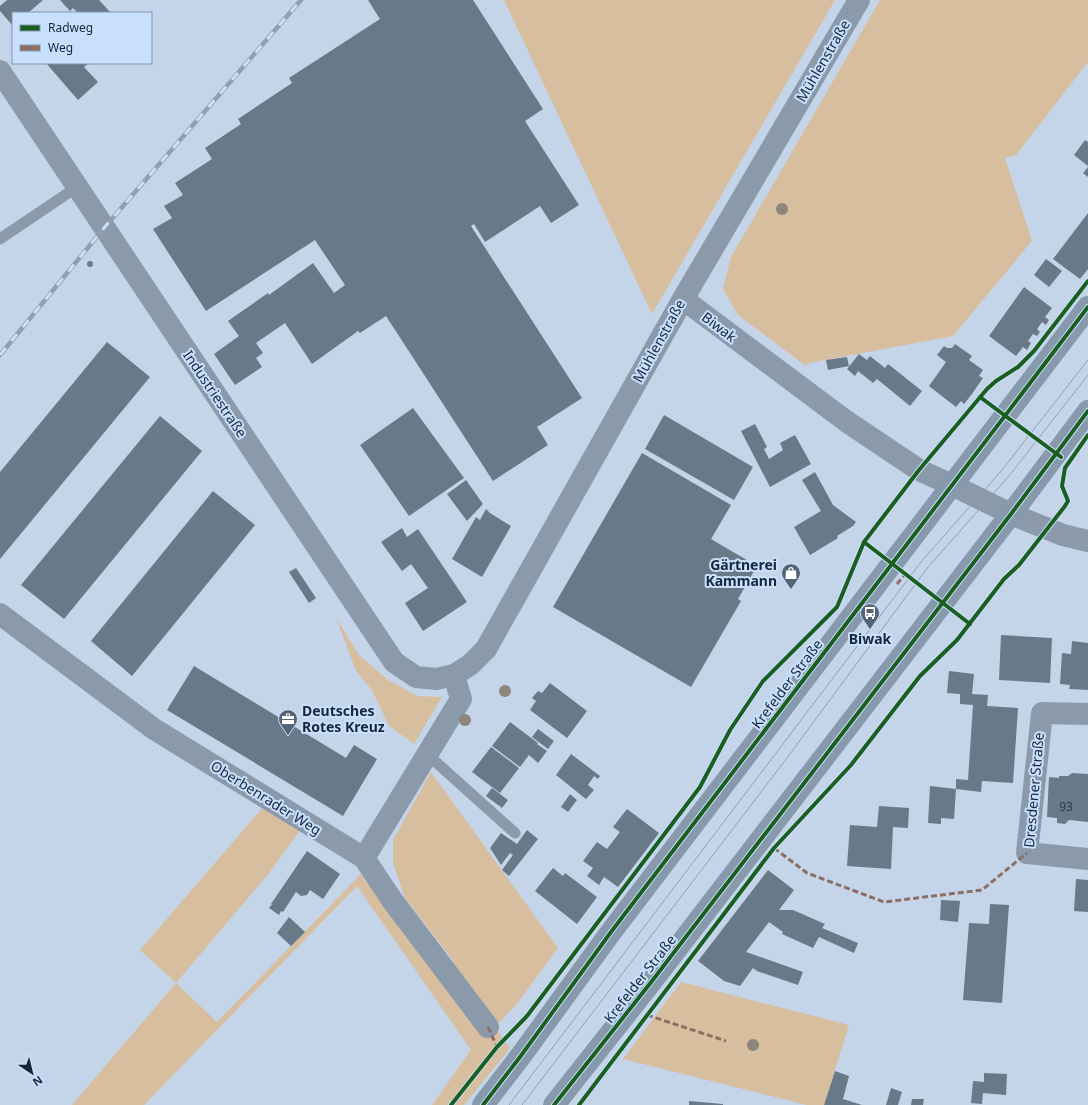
<svg xmlns="http://www.w3.org/2000/svg" width="1088" height="1105" viewBox="0 0 1088 1105" font-family="'Noto Sans',sans-serif">
<style>
.green{fill:#d7be9e}
.building{fill:#687987}
.lines{fill:none;stroke-linecap:round;stroke-linejoin:round}
.service{stroke:#8b9aab;stroke-width:11}
.minor{stroke:#8b9aab;stroke-width:22}
.secondary{stroke:#8799ad;stroke-width:22}
.tram{stroke:#929faf;stroke-width:1}
.rail-casing{stroke:#929faf;stroke-width:4.5}
.rail{stroke:#c8e0fd;stroke-width:3;stroke-dasharray:9;stroke-linecap:butt}
.quiet{stroke:#8d6e63;stroke-width:3;stroke-dasharray:6 3;stroke-linecap:butt}
.cycleway-casing{stroke:#c8e0fd;stroke-width:6}
.cycleway{stroke:#1b5e20;stroke-width:4}
.tree{fill:#8c867c}
.labels{text-anchor:middle;stroke-width:4;stroke-linejoin:round;paint-order:stroke}
.number-label{font-size:12px;fill:#2b3c4c}
.street-label{font-size:14px;fill:#172739;stroke:#c8e0fd}
.poi-label{font-size:14px;font-weight:bold;fill:#172739;stroke:#c8e0fd;text-anchor:end}
</style>
<rect width="100%" height="100%" fill="#c4d5ea"/>
<!-- green -->
<path class="green" d="M504,0H835L652,314Z
M880,0H1088V62L1016,155L1005,158L1032,241L953,336L809,363L806,366L738,315L723,289L731,257Z
M336,618L359,655L388,680L418,696L442,697L414,744L389,726L372,690L356,671Z
M431,772L558,948L516,1005L495,1027L510,1048L464,1105H432L471,1050L357,886L144,1105H72L176,983L140,950L264,806L301,829L269,873L176,983L217,1022L361,874L435,974L454,962L405,898L393,863V840Z
M681,982L849,1025L824,1105H807L623,1059Z"/>
<!-- building -->
<path class="building" d="M7,0H43L28,13H13V26L0,11V6Z
M60,0H99L111,13H78L73,8L70,11Z
M368,0H473L543,109L525,121L579,205L551,223L540,206L485,242L474,224L471,226L582,398L537,427L548,445L493,481L386,316L360,333L358,331L312,364L285,323L256,343L263,353L256,358L262,367L235,385L214,354L239,336L228,321L268,293L269,295L313,263L334,293L345,285L315,240L206,311L153,229L172,218L164,206L183,195L175,183L212,159L205,148L241,124L238,119L292,83L289,78L380,19Z
M46,63H89L84,67L98,82L78,100Z
M1085,140L1088,142V166L1074,155Z
M1088,167V177L1083,173Z
M1088,213V269L1080,279L1053,259Z
M1046,259L1062,271L1049,287L1034,275Z
M87 264a3 3 0 1 1 6 0a3 3 0 1 1-6 0Z
M1024,287L1052,308L1045,317L1049,320L1046,325L1042,322L1037,329L1040,332L1037,336L1033,334L1028,341L1031,343L1027,350L1023,347L1016,356L989,336Z
M107,342L150,377L0,559V472Z
M955,344L972,356L969,360L983,370L979,376L983,378L972,394L964,404L961,401L956,407L929,386L946,362L937,355L944,346L947,348H952Z
M859,354L867,360L870,356L885,368L888,364L922,391L910,406L877,379L873,383L858,371L855,376L847,369Z
M847,357L849,366L828,370L826,360Z
M413,408L464,478L409,516L360,445Z
M664,415L753,467L734,500L645,449Z
M160,416L202,451L64,619L21,585Z
M755,424L767,447L764,449L769,459L783,450L780,443L795,435L811,464L770,487L741,431Z
M642,453L731,505L711,539L757,566L738,599L741,601L691,687L553,607Z
M815,472L833,505L856,522L853,526L837,536L838,538L810,555L794,527L821,511L802,480Z
M466,480L483,504L467,521L447,494Z
M213,491L255,525L132,676L91,641Z
M486,509L490,513L511,526L482,577L452,559L476,517L480,520Z
M402,528L407,537L418,529L467,602L423,631L405,603L428,588L411,564L402,571L381,542Z
M296,568L316,598L309,603L289,572Z
M1001,635L1052,638L1050,683L999,680Z
M1072,641L1088,643V690L1069,689L1070,685L1060,684L1062,653L1071,654Z
M194,666L346,758L354,745L377,759L343,816L167,710Z
M949,671L974,674L972,694L988,695L987,706L1018,708L1013,783L982,781L981,792L956,789V779L968,780L973,705L960,704V694L947,693Z
M550,683L587,711L567,738L530,710L536,701L532,698L538,691L542,693Z
M510,722L538,743L537,744L547,751L538,763L529,755L520,767L492,746Z
M538,729L554,741L548,749L532,737Z
M491,747L519,768L500,793L472,772Z
M571,754L600,776L598,779L594,776L588,785L594,790L586,799L556,775Z
M1072,773L1088,774V822L1069,820L1065,824L1057,823V818L1047,817L1049,777L1059,778V776H1068Z
M930,786L956,789L954,819L941,818V824L928,823Z
M492,788L508,800L502,808L486,796Z
M570,794L577,800L568,812L561,807Z
M879,806L909,808L908,828L893,827L891,869L847,866L850,825L877,827Z
M627,809L659,833L618,887L604,877L599,885L587,876L593,868L583,861L597,842L607,849L620,832L613,827Z
M527,830L538,839L509,876L502,870L513,855L510,853L501,865L490,848L501,833L517,844Z
M307,851L340,874L323,899L310,890L307,895L301,896L296,892L283,912L281,911L279,915L269,908L272,904H271Z
M553,868L563,876L565,873L597,897L577,924L535,891Z
M768,870L794,890L779,910H793L825,924L822,928L858,943L854,953L819,937L813,948L782,934L783,932L769,922L746,952L803,972L798,985L757,971L753,968L740,986L724,981L698,961Z
M1076,879L1088,880V912L1074,911Z
M941,900L960,901L958,922L940,920Z
M990,904L1009,905L1002,1003L963,1000L969,923L989,924Z
M289,917L305,932L291,946L277,933Z
M835,1071L849,1076L843,1099L862,1105H824Z
M984,1073L1007,1074L1006,1095L983,1093L982,1104L971,1103L973,1081L984,1082Z
M891,1088L902,1092L898,1105H886Z
M912,1099H924L923,1105H911Z
M689,1101L723,1104V1105H689Z"/>
<g class="lines">
<!-- service -->
<path class="service" d="M0,239L77,187
M428,755L515,833"/>
<!-- minor -->
<path class="minor" d="M0,71L394,662L416,677L436,679L454,675L470,665L486,649L683,299L859,0
M683,299L846,421L919,470L952,485L1011,514L1063,535L1088,541
M0,614L154,729L364,858L392,900L488,1027
M1088,714L1042,713L1027,853L1088,859
M364,858L461,699L454,675"/>
<!-- secondary -->
<path class="secondary" d="M483,1105L520,1057L611,932L1088,307
M554,1105L652,981L1011,514L1088,411"/>
<!-- tram -->
<path class="tram" d="M509,1105L921,562L1002,470L1088,360
M522,1105L787,758L928,567L1009,476L1088,375"/>
<!-- rail casing -->
<g class="rail-casing">
<path id="rail" d="M0,355L104,228L301,0"/>
</g>
<!-- rail -->
<use href="#rail" class="rail"/>
<!-- quiet -->
<path class="quiet" d="M897,584L905,574
M774,848L807,873L884,902L982,890L1027,853
M647,1015L726,1041
M488,1027L497,1047"/>
<!-- cycleway casing -->
<g class="cycleway-casing">
<path id="cycleway" d="M980,397L1061,457
M864,542L970,624
M451,1105L497,1047L527,1016L700,787L730,730L763,681L837,607L864,542L919,470L987,389L996,381L1018,367L1034,351L1088,281
M483,1105L520,1057L611,932L1088,307
M554,1105L652,981L1011,514L1088,411
M579,1105L774,848L851,765L920,676L957,640L1004,579L1019,565L1065,506L1068,501L1062,486L1065,468L1088,435"/>
</g>
<!-- cycleway -->
<use href="#cycleway" class="cycleway"/>
</g>
<!-- trees -->
<g class="tree">
<circle cx="782" cy="209" r="6"/>
<circle cx="505" cy="691" r="6"/>
<circle cx="465" cy="720" r="6"/>
<circle cx="753" cy="1045" r="6"/>
</g>
<!-- icons -->
<defs>
<g id="shop-pin" transform="scale(1)"><path d="M0 17L-7.5 6A9.5 9.5 0 1 1 7.5 6Z" fill="#546477" stroke="#c8e0fd"/><path d="M-5-2.5h2.3a2.7 3.5 0 0 1 5.4 0H5L5.5 6h-11ZM-1.5-2.5h3a1.5 2.3 0 0 0-3 0Z" fill="#fff"/></g>
<g id="bus-pin" transform="scale(1)"><path d="M0 17L-7.5 6A9.5 9.5 0 1 1 7.5 6Z" fill="#546477" stroke="#c8e0fd"/><path d="M-5-6H5V4H4V6H2V4H-2V6H-4V4H-5ZM-3.5-4V0h7V-4ZM-3.5 1.2v1.5H-2V1.2ZM2 1.2v1.5H3.5V1.2Z" fill="#fff"/></g>
<g id="office-pin" transform="scale(1)"><path d="M0 17L-7.5 6A9.5 9.5 0 1 1 7.5 6Z" fill="#546477" stroke="#c8e0fd"/><path d="M-6-3h4V-5.5h4V-3h4V5H-6ZM-1-4.5V-3h2v-1.5ZM-6 0V1H6V0Z" fill="#fff"/></g>
</defs>
<g fill-rule="evenodd">
<use href="#shop-pin" x="791" y="573"/>
<use href="#bus-pin" x="870" y="613"/>
<use href="#office-pin" x="288" y="719"/>
</g>
<g class="labels">
<!-- number labels -->
<g class="number-label">
<text x="1066" y="811">93</text>
</g>
<!-- street labels -->
<g class="street-label">
<text transform="translate(823 61) rotate(-60)" y="5">Mühlenstraße</text>
<text transform="translate(719 327) rotate(37)" y="5">Biwak</text>
<text transform="translate(659 341) rotate(-61)" y="5">Mühlenstraße</text>
<text transform="translate(215 394) rotate(56)" y="5">Industriestraße</text>
<text transform="translate(787 684) rotate(-53)" y="5">Krefelder Straße</text>
<text transform="translate(1034 790) rotate(-85)" y="5">Dresdener Straße</text>
<text transform="translate(266 798) rotate(32)" y="5">Oberbenrader Weg</text>
<text transform="translate(640 979) rotate(-52)" y="5">Krefelder Straße</text>
</g>
<!-- poi labels -->
<g class="poi-label">
<text x="777" y="570">Gärtnerei<tspan x="777" dy="16">Kammann</tspan></text>
<text x="870" y="644" text-anchor="middle">Biwak</text>
<text x="302" y="716" text-anchor="start">Deutsches<tspan x="302" dy="16">Rotes Kreuz</tspan></text>
</g>
</g>
<!-- legend -->
<rect x="12" y="12" width="140" height="52" fill="#c8e0fd" stroke="#8196af"/>
<rect x="20" y="25" width="20" height="6" fill="#1b5e20" stroke="#8196af"/>
<text x="48" y="32" font-size="12" fill="#172739">Radweg</text>
<rect x="20" y="45" width="20" height="6" fill="#8d6e63" stroke="#8196af"/>
<text x="48" y="52" font-size="12" fill="#172739">Weg</text>
<!-- north arrow -->
<g transform="translate(32 1073) rotate(145)" stroke="#c8e0fd" stroke-width="3" paint-order="stroke">
<path d="M0-3L7 15L0 10L-7 15Z" fill="#172739"/>
<text y="-6" font-size="11" font-weight="bold" text-anchor="middle" fill="#172739">N</text>
</g>
</svg>
